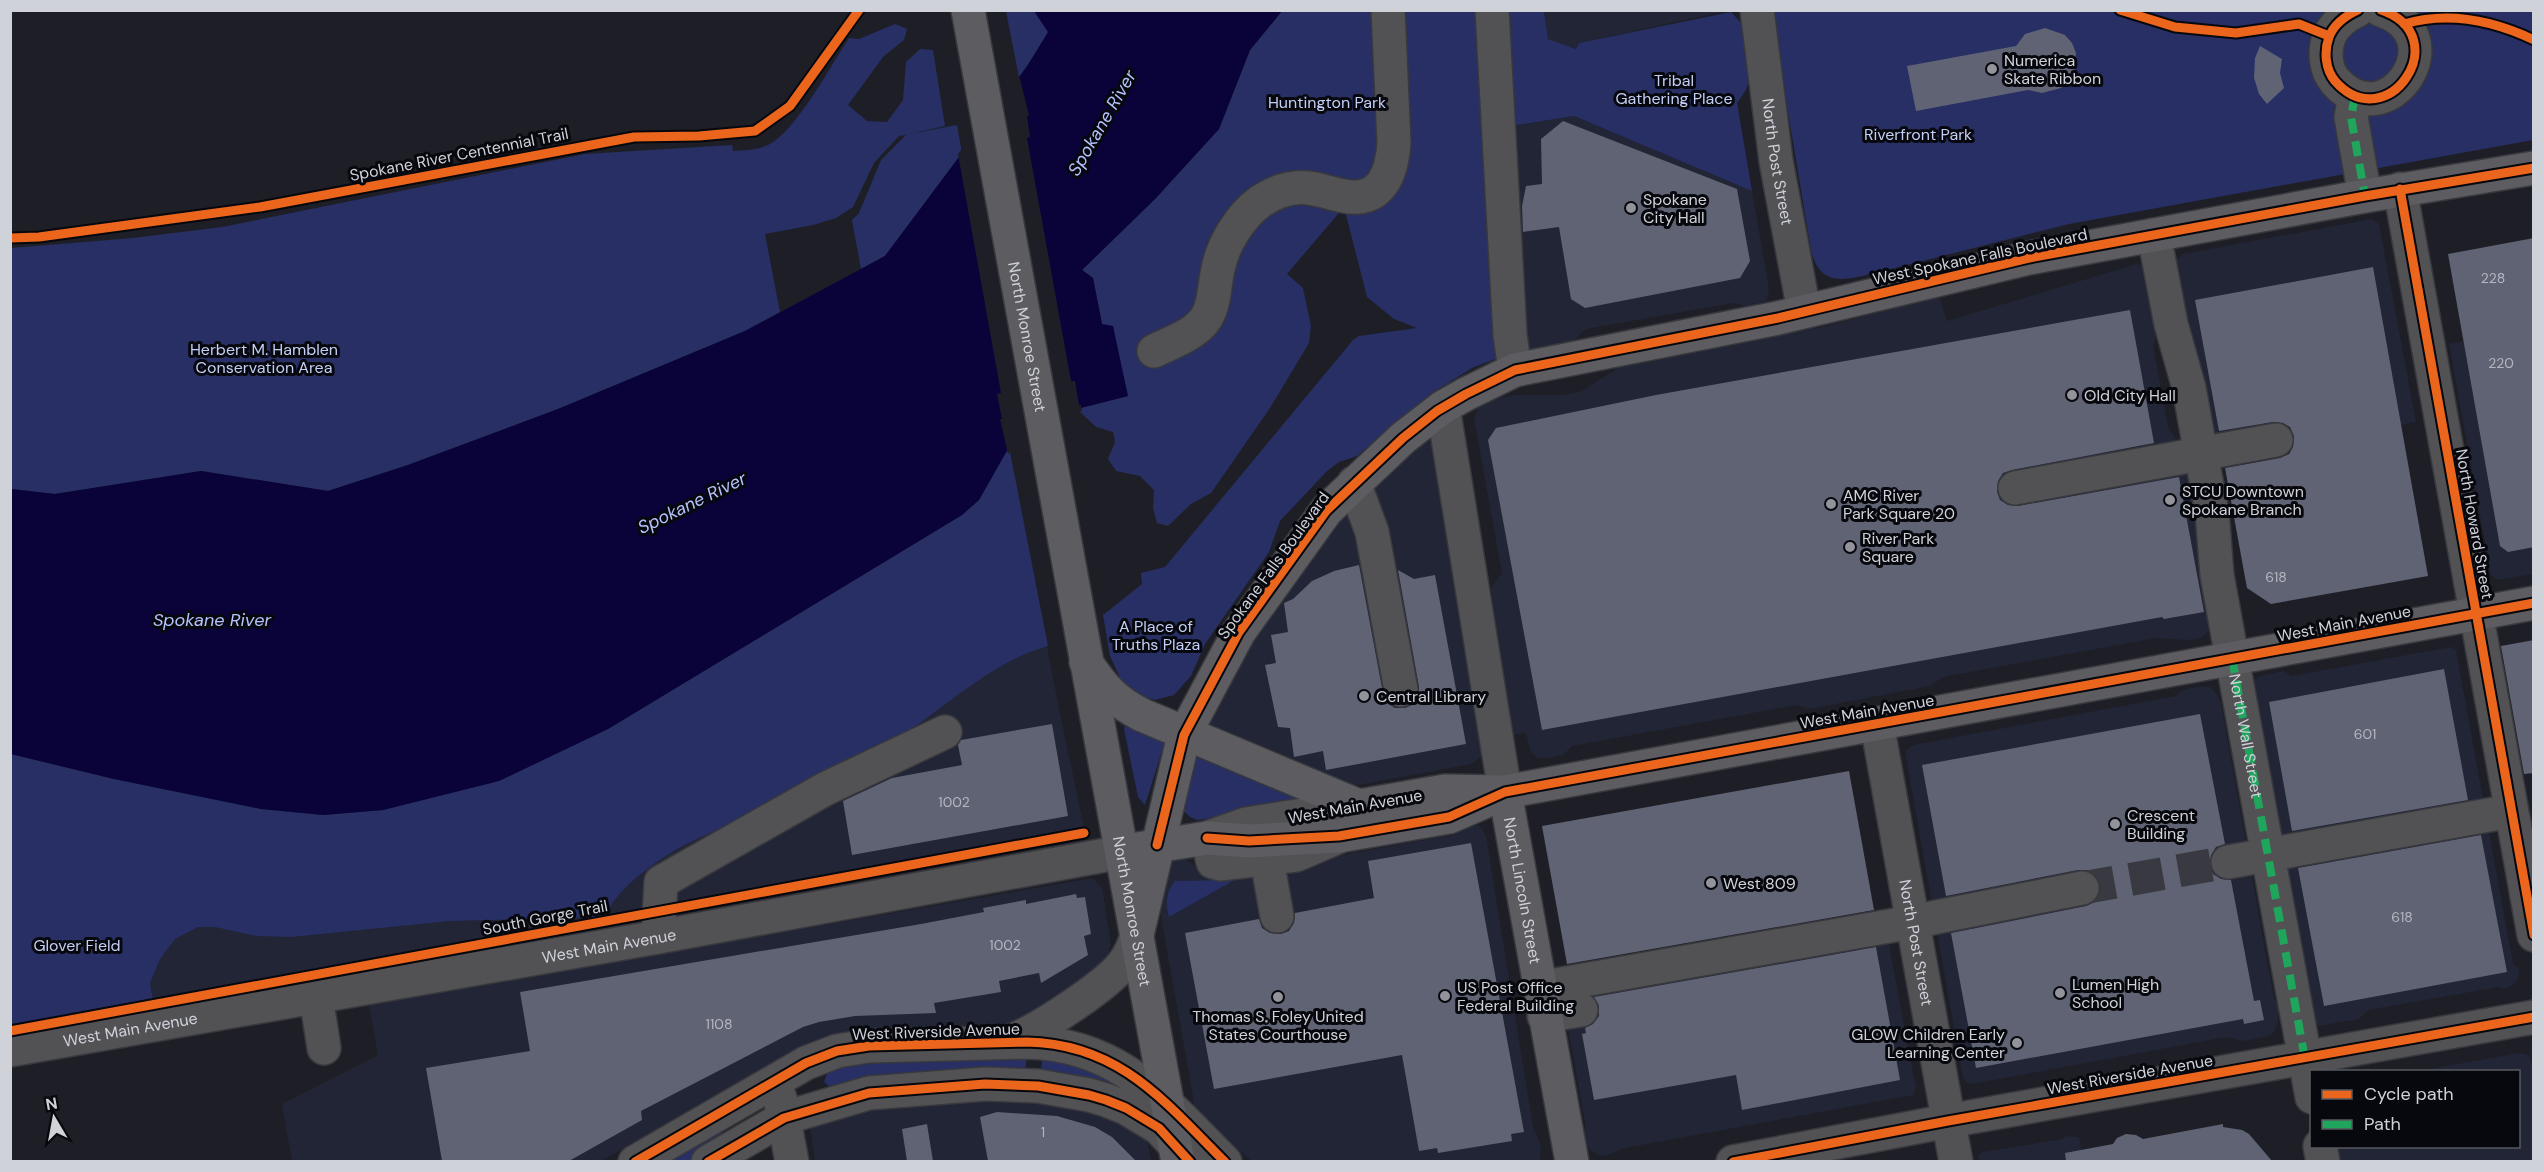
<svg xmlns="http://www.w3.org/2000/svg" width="2544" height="1172" viewBox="0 0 2544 1172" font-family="'DM Sans',sans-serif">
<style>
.built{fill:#212535}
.green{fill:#272f64}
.water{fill:#09033a}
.pier{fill:#1e1f26}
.building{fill:#5f6374}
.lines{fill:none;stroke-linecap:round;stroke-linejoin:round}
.minor-tunnel{stroke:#393a41;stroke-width:33;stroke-dasharray:33 16;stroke-linecap:butt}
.minor-casing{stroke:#38393e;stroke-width:36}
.major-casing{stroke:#38393e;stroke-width:36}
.minor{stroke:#525255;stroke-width:33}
.major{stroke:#5c5c61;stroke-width:33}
.quiet{stroke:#20a55d;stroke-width:8;stroke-dasharray:15 8;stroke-linecap:butt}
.cycleway-casing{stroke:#07080d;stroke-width:13}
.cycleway{stroke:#eb651d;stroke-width:9}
.poi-dot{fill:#92939b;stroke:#07080d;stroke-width:2}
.labels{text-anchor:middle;stroke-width:6;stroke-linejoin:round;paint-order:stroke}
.number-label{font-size:14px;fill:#b4b6c0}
.poi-label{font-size:16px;fill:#d0d2da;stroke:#07080d;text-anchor:start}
.park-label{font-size:16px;fill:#c4cff7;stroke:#07080d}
.street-label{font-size:16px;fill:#d0d2da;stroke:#07080d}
.water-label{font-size:18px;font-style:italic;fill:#b4c3fe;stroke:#07080d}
</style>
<rect width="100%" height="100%" fill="#1e1f26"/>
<!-- built -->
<path class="built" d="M1731,10L1579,43L1576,49L1548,39L1544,11Z
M1574,116L1752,191L1769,289L1766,301L1747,306L1733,303L1586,329L1574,340L1524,351L1492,129Z
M2372,219L2379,224L2416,422L2213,459L2172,266L2176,260L2183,254Z
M2137,264L2143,266L2160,330L2153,345L2168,428L2190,458L2212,627L2207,633L2201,638L2188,640L2156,638L1943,677L1930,686L1809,709L1797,705L1572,746L1563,755L1548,758H1538L1531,752L1526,733L1512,735L1491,587L1502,573L1474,418L1480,405L1486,401L1517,395H1563L1580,392L1625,364L1832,325L1939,296L1947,321Z
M2533,329V574L2497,580L2491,575L2449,344Z
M1426,440L1434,444L1485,753L1472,764L1353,786L1209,728L1207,720L1244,639L1337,528L1343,509Z
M1009,447L1059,709L1085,832L584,923L359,961L153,1000L114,779L909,697L962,515Z
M2451,647L2456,650L2513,964L2519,969L2518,979L2513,985L2504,989L2499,987L2368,1010L2359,1019L2319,1026L2314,1024L2248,684L2260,676L2283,671L2292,676Z
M2201,686L2210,687L2216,693L2221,703L2273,994L2279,1010L2277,1025L2274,1032L2268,1036L2243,1041L2226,1037L1972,1084L1966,1082L1963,1078L1905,752L1913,745L2176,696L2182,690Z
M1468,825L1480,826L1486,836L1533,1127L1541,1145L1540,1160L1253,1162L1196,1113L1161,917V894L1169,862L1186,859L1200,870L1269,868L1454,835Z
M1087,879H1094L1102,888L1111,944L1106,962L1030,1014L1011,1023L992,1027L868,1030L833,1036L726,1091L601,1161H292L282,1104L378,1055L369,1005Z
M1886,929L1916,1088L1913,1095L1625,1148L1606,1156L1598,1155L1590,1150L1585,1143V1123L1561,988Z
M2519,1053L2526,1054L2530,1057L2533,1070V1161H2340L2337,1147L2518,1146V1072L2419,1071Z
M1014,1096L1104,1111L1147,1139L1151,1161H815L810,1125L870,1106Z
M2065,1136L2079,1137L2084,1161L1979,1162V1155L1983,1152L2063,1139Z"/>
<!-- green -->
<path class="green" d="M1771,10L2533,11V140L2069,224L1875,273C1845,280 1820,288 1811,250Z
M1006,11H1034L1049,32L1019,78Z
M1282,11H1544L1548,39L1576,49L1579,43L1731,12L1746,28L1751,75L1746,90L1737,103L1752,191L1574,116L1492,129L1498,358L1474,367L1435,391L1357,456L1339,462L1327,471L1280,521L1269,552L1205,644L1191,676L1174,695L1155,700L1141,696L1122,682L1110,656L1103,615L1142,584L1141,573L1165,567L1353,340L1359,336L1417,328L1394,319L1367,297L1344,207L1287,274L1303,288L1311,326L1309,343L1270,408L1211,493L1191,504L1168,526L1157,523L1153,508L1154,490L1140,476L1116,471L1108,459L1115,442L1113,432L1096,427L1077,409L1128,396L1102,324L1093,278L1082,270L1155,199L1219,129L1250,50Z
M895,24L907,29L904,40L883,57L848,105L867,121L887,122L903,100L906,62L920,49L933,50L945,126L909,134L957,125L962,153L885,256L861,269L852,220L859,213L881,160L906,135L899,136L874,163L853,207L836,218L813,225L765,234L780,312L745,331L558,409L408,465L328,491L201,471L55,494L11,489V248L133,238L222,227L585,154L732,145L733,151C745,150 759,150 770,144C797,129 831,65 849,38L859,39Z
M1009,447L1048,646C988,662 936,717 882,748C837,773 789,796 743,818C721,829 699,837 677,849C655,862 612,892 606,917L450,921L291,937L256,936L215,927H198L175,939L160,959L150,983L153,1000L11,1024V754L114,779L261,809L323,815L383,810L499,781L608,729L962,515L979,500Z
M1125,720L1165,741L1145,805L1138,797L1124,729Z
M1199,757H1208L1306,799L1305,807L1198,820L1190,817L1180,807L1192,762Z
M1231,880V882L1169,917C1165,903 1166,892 1175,881Z
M1040,1052L1067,1053L1127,1089L1041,1071L1042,1061Z
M1025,1056C1027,1063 1027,1067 1021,1072L833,1089L824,1082L828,1071L860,1062Z
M718,1129L722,1133L723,1140L692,1161L651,1162Z"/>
<!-- water -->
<path class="water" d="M1034,11H1282L1250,50L1219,129L1155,199L1082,270L1093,278L1102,324L1113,326L1128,396L1053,415L1009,447L979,500L962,515L608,729L499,781L383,810L323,815L261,809L114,779L11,754V489L55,494L201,471L328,491L408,465L558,409L745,331L885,256L1028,65L1048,32Z"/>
<!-- pier -->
<path class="pier" d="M1019,75L1029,115L1027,116L1030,137L1027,138L1071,381H1075L1079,405H1081L1082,411L1054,418L1023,438L1008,454L1000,419H1002L997,394L1001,393L958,154Z"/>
<!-- building -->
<path class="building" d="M2045,28L2065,35L2072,43L2076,53L2074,73L2061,88L2042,93L2028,90L1916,111L1907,66L2016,46L2025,34Z
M2260,46L2282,59L2280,73L2284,88L2267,104L2259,94L2254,78L2255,58Z
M1563,121L1737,189L1750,261L1740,278L1585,308L1571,299L1559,227L1523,232L1522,206L1526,186L1542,184L1541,139Z
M2534,238V547L2508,552L2500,546L2448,254Z
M2373,267L2428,576L2271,604L2247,588L2225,468L2280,458L2289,454L2293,447L2294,436L2290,427L2283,423L2273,422L2219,431L2195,300Z
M2130,310L2154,443L2012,470L2003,473L1998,481L1997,492L2000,500L2008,505L2018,506L2179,477L2204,612L2164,619L2162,617L1542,730L1488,440L1496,428L1656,395Z
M1359,565L1383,693L1387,703L1395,708H1405L1414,704L1419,696V687L1398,570L1414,579L1435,575L1466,744L1326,770L1323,751L1294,757L1290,728L1278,727L1265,665L1276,663L1271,635L1288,632L1284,603L1293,599L1312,581L1334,571Z
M2534,640V773L2524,774L2501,646Z
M2444,669L2468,800L2292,831L2269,702Z
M2200,714L2225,844L2216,847L2211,855L2210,866L2213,874L2221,879L2231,880L2254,1001L2260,1000L2264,1020L2244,1024L2243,1019L1976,1068L1951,933L2086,906L2095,902L2100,895V885L2096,875L2087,870H2078L1946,896L1922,765Z
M1052,724L1068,816L852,855L843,801L892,778L962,765L958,745L961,740Z
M1849,771L1874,910L1567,964L1542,826Z
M2481,835L2507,972L2324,1006L2298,868Z
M1471,843L1524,1132L1511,1134L1512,1141L1438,1153L1437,1148L1419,1151L1402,1055L1214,1089L1185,933L1259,919L1262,928L1270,933L1281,934L1289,931L1294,923L1295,913L1374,898L1368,861Z
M1076,894L1077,898L1085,897L1091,934L1084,936L1088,955L1041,983L1039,973L999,981L1001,992L934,1003L936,1013L855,1016L819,1022L803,1027L641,1111L642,1120L569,1161H442L426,1068L530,1051L520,992L921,924L984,912L983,908L1026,900V904Z
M1876,947L1900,1080L1742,1110L1736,1075L1594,1100L1582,1034L1586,1033L1585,1028L1593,1024L1599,1016V1006L1594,997Z
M997,1112L1057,1116L1095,1127L1112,1137L1136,1161H988L980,1117Z
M927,1124L933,1161H907L902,1129Z
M2223,1124V1127L2242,1130L2249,1134L2272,1161H2066L2065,1153L2113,1144L2117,1138L2126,1134L2136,1135L2143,1139Z"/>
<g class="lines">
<!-- minor-tunnel -->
<path class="minor-tunnel" d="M2082,888L2228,862"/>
<!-- minor casing -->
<g class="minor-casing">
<g id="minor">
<path d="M1492,10L1510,335L1515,370"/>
<path id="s1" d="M1757,10L1776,161L1804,311"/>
<path d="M2358,10C2345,16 2334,24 2329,37C2324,51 2325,69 2335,81C2387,140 2458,36 2381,10"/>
<path d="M2355,96L2351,117L2365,196"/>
<path d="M2400,189L2534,935"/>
<path id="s2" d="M2154,235L2171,324L2189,388L2201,454L2212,512L2217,575L2312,1097"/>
<path d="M1154,351C1170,343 1192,336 1204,321C1215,307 1214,286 1218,269C1223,244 1240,216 1261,201C1275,192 1292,186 1308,188C1320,189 1332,194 1344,196C1381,204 1392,173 1394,143L1388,10"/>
<path d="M1443,407L1505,792"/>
<path d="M1354,483L1372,532L1401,690"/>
<path d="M2015,488L2276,440"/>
<path id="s3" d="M1877,724L1956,1162"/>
<path d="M1338,837L1296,855L1220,864L1213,862L1207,838L1246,824L1359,806"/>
<path d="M1267,860L1277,916"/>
<path d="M2228,862L2511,811"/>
<path d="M658,937L661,882L825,789L945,732"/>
<path d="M1539,988L1912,922L2082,888"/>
<path d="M316,997L324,1048"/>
<path d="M1544,1016L1581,1010"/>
<path d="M1010,1041C1036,1032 1106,986 1123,964C1130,955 1134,946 1137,935"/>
<path id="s4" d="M10,1050L658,937L1122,852"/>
<path d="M780,1098L792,1162"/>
<path d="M2320,1146L2323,1162"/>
<path d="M635,1162L806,1063L837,1051L869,1046L1027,1042C1120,1044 1165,1102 1225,1162"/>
<path d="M708,1162L784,1118L869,1093L985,1084L1038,1086L1089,1095L1106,1100L1126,1108L1159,1128L1185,1156"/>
<path d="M1733,1162L1948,1121L2534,1017"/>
</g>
</g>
<!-- major casing -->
<g class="major-casing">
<g id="major">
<path id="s5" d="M968,10L1178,1162"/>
<path d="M1086,662C1103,688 1115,701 1142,715L1359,806L1445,791L1505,792L2534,603"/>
<path id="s6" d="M1505,792L1572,1162"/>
<path d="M1137,849L1207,838L1249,841L1339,836L1449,817L1495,797"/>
<path d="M1137,935L1184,735L1239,632L1326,511L1403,438L1443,407L1466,394L1515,370L1778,318L2029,258L2365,196L2534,168"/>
</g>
</g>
<!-- minor -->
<use href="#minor" class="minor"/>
<!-- major -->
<use href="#major" class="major"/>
<!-- quiet -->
<path class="quiet" d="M2355,96L2351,117L2365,196
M2232,658L2305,1059"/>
<!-- cycleway casing -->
<g class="cycleway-casing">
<path id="cycleway" d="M2120,10L2175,27L2236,33L2299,24L2329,36
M2358,10C2345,16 2334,24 2329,37C2324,51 2325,69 2335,81C2387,140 2458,36 2381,10
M2404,24C2449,11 2492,20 2534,40
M2400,189L2534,935
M10,238L39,237L260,207L634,137L699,136L755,131L790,106L859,10
M1207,838L1249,841L1339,836L1449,817L1505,792L2534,603
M1157,845L1184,735L1239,632L1326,511L1403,438L1437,411L1466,394L1515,370L1778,318L2029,258L2365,196L2534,168
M10,1031L1084,833
M635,1162L806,1063L837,1051L869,1046L1027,1042C1120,1044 1165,1102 1225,1162
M708,1162L784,1118L869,1093L985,1084L1038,1086L1089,1095L1106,1100L1126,1108L1159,1128L1190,1162
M1733,1162L1948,1121L2534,1017"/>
</g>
<!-- cycleway -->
<use href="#cycleway" class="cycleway"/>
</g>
<!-- markers -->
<g class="poi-dot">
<circle cx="1992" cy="69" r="6"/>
<circle cx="1631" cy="208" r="6"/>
<circle cx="2072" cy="395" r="6"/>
<circle cx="2170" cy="500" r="6"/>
<circle cx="1831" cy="504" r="6"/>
<circle cx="1850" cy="547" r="6"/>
<circle cx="1364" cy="696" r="6"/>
<circle cx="2115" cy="824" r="6"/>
<circle cx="1711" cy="883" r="6"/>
<circle cx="2060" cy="993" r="6"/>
<circle cx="1445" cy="996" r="6"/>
<circle cx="1278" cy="997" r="6"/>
<circle cx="2017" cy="1043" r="6"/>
</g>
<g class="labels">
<!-- number labels -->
<g class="number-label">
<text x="2493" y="283">228</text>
<text x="2501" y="368">220</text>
<text x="2276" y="582">618</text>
<text x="2365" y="739">601</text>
<text x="954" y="807">1002</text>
<text x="2402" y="922">618</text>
<text x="1005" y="950">1002</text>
<text x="719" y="1029">1108</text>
<text x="1043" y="1137">1</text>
</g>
<!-- poi labels -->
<g class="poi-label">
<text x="2004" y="66">Numerica<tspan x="2004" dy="18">Skate Ribbon</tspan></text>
<text x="1643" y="205">Spokane<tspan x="1643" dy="18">City Hall</tspan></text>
<text x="2084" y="401">Old City Hall</text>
<text x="2182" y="497">STCU Downtown<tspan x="2182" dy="18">Spokane Branch</tspan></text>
<text x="1843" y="501">AMC River<tspan x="1843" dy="18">Park Square 20</tspan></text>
<text x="1862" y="544">River Park<tspan x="1862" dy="18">Square</tspan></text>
<text x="1376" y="702">Central Library</text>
<text x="2127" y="821">Crescent<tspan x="2127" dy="18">Building</tspan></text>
<text x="1723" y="889">West 809</text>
<text x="2072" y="990">Lumen High<tspan x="2072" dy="18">School</tspan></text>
<text x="1457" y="993">US Post Office<tspan x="1457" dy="18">Federal Building</tspan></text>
<text x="1278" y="1022" text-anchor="middle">Thomas S. Foley United<tspan x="1278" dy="18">States Courthouse</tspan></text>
<text x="2005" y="1040" text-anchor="end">GLOW Children Early<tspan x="2005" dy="18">Learning Center</tspan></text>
</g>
<!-- park labels -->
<g class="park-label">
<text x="1674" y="86">Tribal<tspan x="1674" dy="18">Gathering Place</tspan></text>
<text x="1327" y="108">Huntington Park</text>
<text x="1918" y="140">Riverfront Park</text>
<text x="264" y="355">Herbert M. Hamblen<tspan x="264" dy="18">Conservation Area</tspan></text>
<text x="1156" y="632">A Place of<tspan x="1156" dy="18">Truths Plaza</tspan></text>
<text x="77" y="951">Glover Field</text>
</g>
<!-- street labels -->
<g class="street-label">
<text transform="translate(459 154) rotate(-11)" y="6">Spokane River Centennial Trail</text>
<text dy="6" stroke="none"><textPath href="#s1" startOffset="153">North Post Street</textPath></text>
<text transform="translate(1980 256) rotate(-12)" y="6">West Spokane Falls Boulevard</text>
<text dy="6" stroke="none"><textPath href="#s5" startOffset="332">North Monroe Street</textPath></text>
<text transform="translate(2475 524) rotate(80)" y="6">North Howard Street</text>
<text transform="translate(1273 565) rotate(-54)" y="6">Spokane Falls Boulevard</text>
<text transform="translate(2344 623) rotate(-11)" y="6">West Main Avenue</text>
<text transform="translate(1867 711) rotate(-10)" y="6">West Main Avenue</text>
<text dy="6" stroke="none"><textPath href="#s2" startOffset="510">North Wall Street</textPath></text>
<text transform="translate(1355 806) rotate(-10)" y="6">West Main Avenue</text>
<text dy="6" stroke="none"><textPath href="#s6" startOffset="100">North Lincoln Street</textPath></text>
<text dy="6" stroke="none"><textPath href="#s5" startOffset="916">North Monroe Street</textPath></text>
<text transform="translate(545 917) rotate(-11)" y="6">South Gorge Trail</text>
<text dy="6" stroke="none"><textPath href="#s3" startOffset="222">North Post Street</textPath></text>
<text dy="6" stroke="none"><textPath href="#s4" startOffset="608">West Main Avenue</textPath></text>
<text dy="6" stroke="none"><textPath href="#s4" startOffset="122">West Main Avenue</textPath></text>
<text transform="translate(936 1031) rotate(-2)" y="6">West Riverside Avenue</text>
<text transform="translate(2130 1074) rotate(-10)" y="6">West Riverside Avenue</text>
</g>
<!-- water labels -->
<g class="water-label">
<text transform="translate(1102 123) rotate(-60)" y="6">Spokane River</text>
<text transform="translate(692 503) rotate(-26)" y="6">Spokane River</text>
<text x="212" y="626">Spokane River</text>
</g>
</g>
<!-- border -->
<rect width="2544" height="1172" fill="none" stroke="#d0d2da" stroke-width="24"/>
<!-- legend -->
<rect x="2310" y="1070" width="210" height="78" fill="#07080d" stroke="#57595f" stroke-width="1.5"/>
<rect x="2322" y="1090" width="30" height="9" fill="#eb651d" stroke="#57595f" stroke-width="1.5"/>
<text x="2364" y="1100" font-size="18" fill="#d0d2da">Cycle path</text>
<rect x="2322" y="1120" width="30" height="9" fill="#20a55d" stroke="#57595f" stroke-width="1.5"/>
<text x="2364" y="1130" font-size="18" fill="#d0d2da">Path</text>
<!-- north arrow -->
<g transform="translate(54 1118) rotate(350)" stroke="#07080d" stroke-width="4.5" paint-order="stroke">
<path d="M0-4.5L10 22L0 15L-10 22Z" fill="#d0d2da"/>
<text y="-9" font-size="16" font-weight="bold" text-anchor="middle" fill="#d0d2da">N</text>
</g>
</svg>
